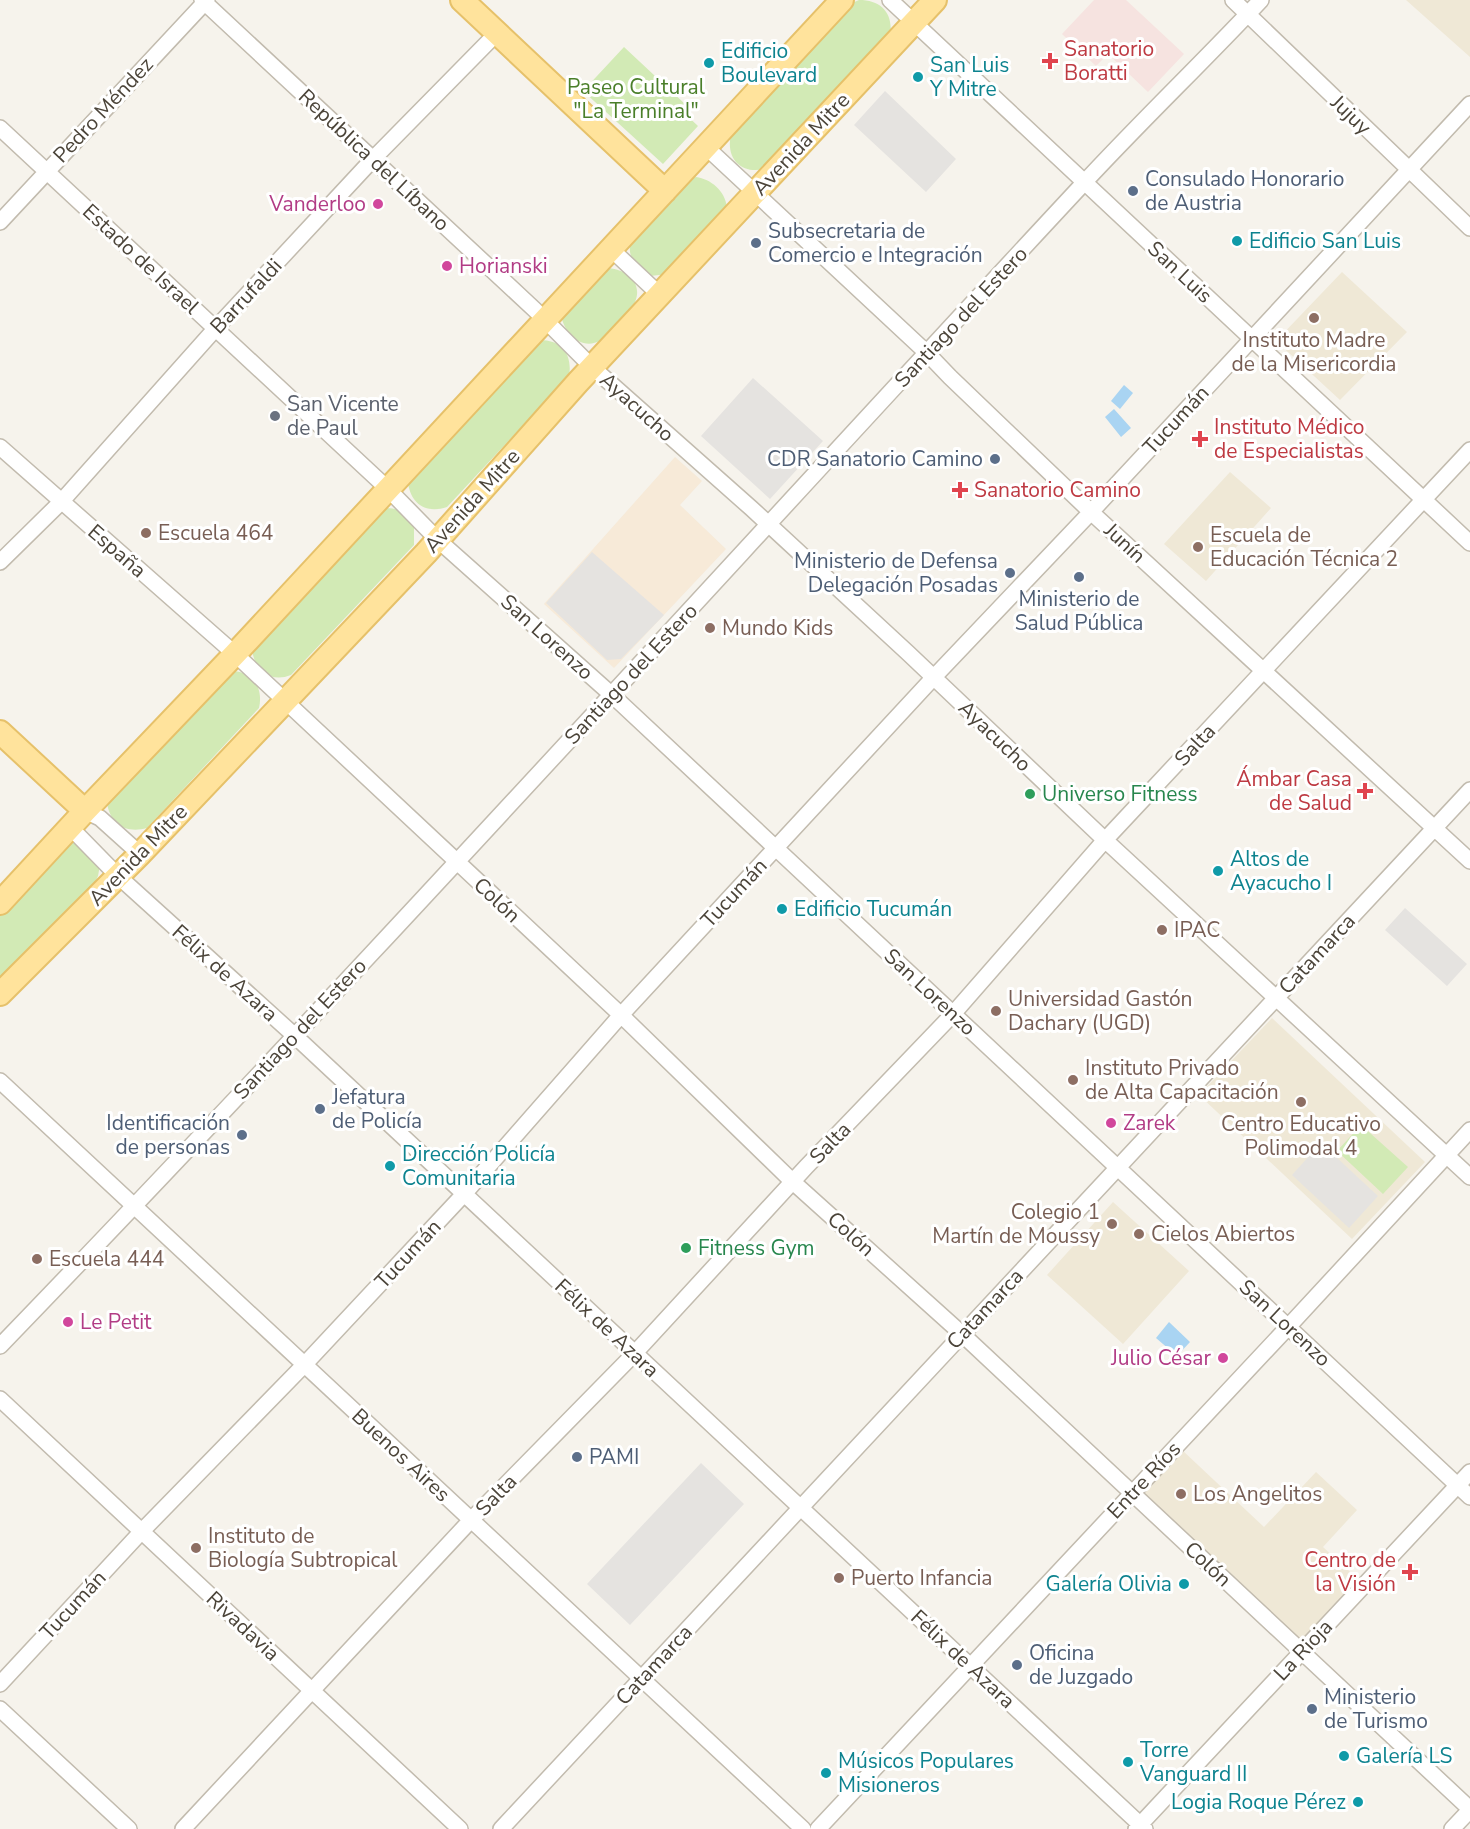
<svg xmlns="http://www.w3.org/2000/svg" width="1470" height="1829" viewBox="0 0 1470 1829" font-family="'Nunito Sans',sans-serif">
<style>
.commercial{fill:#f7ead8}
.education{fill:#efe8d6}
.medical{fill:#f6e3e0}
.green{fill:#d2eab5}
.parking{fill:#e5e3e0}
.water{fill:#a9d4f2}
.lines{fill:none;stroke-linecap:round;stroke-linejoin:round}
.street-casing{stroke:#c2bbae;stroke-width:18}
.primary-casing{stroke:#e6c16a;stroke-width:26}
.street{stroke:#fff;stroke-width:15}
.primary{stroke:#ffe39c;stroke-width:22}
.health-dot{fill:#e0444e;stroke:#fff;stroke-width:2}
.culture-dot{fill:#0f9aa8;stroke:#fff;stroke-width:2}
.service-dot{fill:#5c6f8a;stroke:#fff;stroke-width:2}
.hotel-dot{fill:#d1479c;stroke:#fff;stroke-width:2}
.education-dot{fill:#8d6e63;stroke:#fff;stroke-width:2}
.worship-dot{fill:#6b7280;stroke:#fff;stroke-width:2}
.leisure-dot{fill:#2e9e5b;stroke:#fff;stroke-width:2}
.labels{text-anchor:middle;stroke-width:6;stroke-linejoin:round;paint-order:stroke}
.health-label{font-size:21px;fill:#be3a42;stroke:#fff;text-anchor:start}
.culture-label{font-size:21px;fill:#0d838f;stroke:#fff;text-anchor:start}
.park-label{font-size:21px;fill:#4a7f2a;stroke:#fff}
.street-label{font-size:21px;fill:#4b4439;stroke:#fff}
.service-label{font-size:21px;fill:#4e5e75;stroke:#fff;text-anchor:start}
.hotel-label{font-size:21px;fill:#b23c85;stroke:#fff;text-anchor:start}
.education-label{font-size:21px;fill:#785e54;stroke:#fff;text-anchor:start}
.worship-label{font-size:21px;fill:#5b616d;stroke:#fff;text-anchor:start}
.leisure-label{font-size:21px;fill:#27864d;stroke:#fff;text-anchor:start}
</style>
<rect width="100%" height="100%" fill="#f6f3ec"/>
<!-- commercial -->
<path class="commercial" d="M675,457L702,481L680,505L726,549L614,668L544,604Z"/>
<!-- education -->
<path class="education" d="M1406,0H1470V57Z
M1342,272L1407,332L1340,400L1276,341Z
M1230,472L1271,508L1206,581L1164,544Z
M1272,1018L1425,1162L1352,1239L1199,1095Z
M1113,1202L1189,1271L1123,1344L1047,1275Z
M1182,1450L1264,1527L1316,1472L1357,1510L1323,1547L1359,1580L1295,1647L1136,1498Z"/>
<!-- medical -->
<path class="medical" d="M1094,0H1126L1184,54L1148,92L1108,54L1096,66L1062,34Z"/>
<!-- green -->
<path class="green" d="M859,0C882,0 894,14 890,37L768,168C743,176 725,160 731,134L850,4Z
M624,47L685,104L680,109L698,126L663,164L583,91Z
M696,177C711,179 725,191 727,207L669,274L650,276C638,264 626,260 631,241L689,180Z
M604,268C623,267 644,281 635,302C633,309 625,314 620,320C614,326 608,335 601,340C582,352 564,333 561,315Z
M538,340C561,339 573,354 569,376L447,507C426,514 411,504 408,483Z
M383,508C399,507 404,513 414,525V545L291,675C271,683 255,671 252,650Z
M229,671C251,670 264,686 259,708L147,828C126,834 110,824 107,803Z
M76,842L100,865L98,876L93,887L0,985V911L67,843Z
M1361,1125L1408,1167L1383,1194L1337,1151Z"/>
<!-- parking -->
<path class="parking" d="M885,91L956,159L926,192L854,125Z
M753,378L823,441L770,499L701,436Z
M592,552L664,615L621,659L607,660L546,603Z
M1405,908L1467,964L1447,986L1385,930Z
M1321,1143L1378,1196L1349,1228L1292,1175Z
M701,1463L744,1504L630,1625L587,1584Z"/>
<!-- water -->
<path class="water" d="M1124,385L1133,393L1120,409L1111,401Z
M1114,409L1131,428L1121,437L1105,417Z
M1169,1322L1190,1342L1177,1356L1156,1338Z"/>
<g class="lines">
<!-- street casing -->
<g class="street-casing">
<path id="street" d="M202,0L535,310L592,367L751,508L908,653L1105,840L1470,1177
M890,0L1470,543
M1233,0L1470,228
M0,128L388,489L438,540L612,695L1470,1497
M706,147L927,353L950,377L1091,512L1470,861
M0,222L207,0
M611,249L660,295
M0,447L235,654L621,1015L793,1182L962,1334L1470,1809
M0,562L61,502L216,328L373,159L497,33
M85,811L100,818L140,854
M70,827L118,876L295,1036L1145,1829
M0,1081L803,1829
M0,1346C367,966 721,573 1081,186C1139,123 1202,63 1261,0
M0,1399L460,1829
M0,1684L142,1531L305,1364L464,1194L621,1015L934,677L1091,512L1470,104
M0,1709L129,1829
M183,1829L471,1520L634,1354L806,1167L953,1014L1105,840L1470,450
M501,1829L1470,790
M818,1829L1288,1327L1470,1130
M1136,1829L1470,1472
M1452,1829L1470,1810"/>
</g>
<!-- primary casing -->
<g class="primary-casing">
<path id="primary" d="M462,0L665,191
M0,732L85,811
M0,903L85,811L235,654L842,0
M0,994L140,854L426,553L578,382L935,0"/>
</g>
<!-- street -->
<use href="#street" class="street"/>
<!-- primary -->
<use href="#primary" class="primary"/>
</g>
<!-- markers -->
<g class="health-dot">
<path d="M1047 52h6v6h6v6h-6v6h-6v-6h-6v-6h6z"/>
<path d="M1197 430h6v6h6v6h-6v6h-6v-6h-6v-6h6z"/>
<path d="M957 481h6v6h6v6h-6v6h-6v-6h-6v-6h6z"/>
<path d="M1362 782h6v6h6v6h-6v6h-6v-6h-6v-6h6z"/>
<path d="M1407 1563h6v6h6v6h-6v6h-6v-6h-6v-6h6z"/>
</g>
<g class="culture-dot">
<circle cx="709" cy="63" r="6"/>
<circle cx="918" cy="77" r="6"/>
<circle cx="1237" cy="241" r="6"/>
<circle cx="1218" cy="871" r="6"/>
<circle cx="782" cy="909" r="6"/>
<circle cx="390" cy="1166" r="6"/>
<circle cx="1184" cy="1584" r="6"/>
<circle cx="1344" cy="1756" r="6"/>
<circle cx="1128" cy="1762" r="6"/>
<circle cx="826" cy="1773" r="6"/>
<circle cx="1358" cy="1802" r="6"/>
</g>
<g class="service-dot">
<circle cx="1133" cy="191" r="6"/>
<circle cx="756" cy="243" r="6"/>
<circle cx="995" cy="459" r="6"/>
<circle cx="1010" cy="573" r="6"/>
<circle cx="1079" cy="577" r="6"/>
<circle cx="320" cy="1109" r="6"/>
<circle cx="242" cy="1135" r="6"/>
<circle cx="577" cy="1457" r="6"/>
<circle cx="1017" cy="1665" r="6"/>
<circle cx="1312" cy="1709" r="6"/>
</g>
<g class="hotel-dot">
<circle cx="378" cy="204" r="6"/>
<circle cx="447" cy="266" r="6"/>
<circle cx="1111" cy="1123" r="6"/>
<circle cx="68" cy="1322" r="6"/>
<circle cx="1223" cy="1358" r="6"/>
</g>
<g class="education-dot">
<circle cx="1314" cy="318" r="6"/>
<circle cx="146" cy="533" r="6"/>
<circle cx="1198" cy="547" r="6"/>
<circle cx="710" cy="628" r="6"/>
<circle cx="1162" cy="930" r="6"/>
<circle cx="996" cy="1011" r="6"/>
<circle cx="1073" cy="1080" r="6"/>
<circle cx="1301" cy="1102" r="6"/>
<circle cx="1112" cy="1224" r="6"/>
<circle cx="1139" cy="1234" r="6"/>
<circle cx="37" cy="1259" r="6"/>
<circle cx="1181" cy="1494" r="6"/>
<circle cx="196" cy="1548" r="6"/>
<circle cx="839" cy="1578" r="6"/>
</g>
<circle class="worship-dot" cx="275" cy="416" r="6"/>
<g class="leisure-dot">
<circle cx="1030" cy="794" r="6"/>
<circle cx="686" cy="1248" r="6"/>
</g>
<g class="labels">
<!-- health labels -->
<g class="health-label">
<text x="1064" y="56">Sanatorio<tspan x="1064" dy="24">Boratti</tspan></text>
<text x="1214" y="434">Instituto Médico<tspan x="1214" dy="24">de Especialistas</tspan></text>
<text x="974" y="497">Sanatorio Camino</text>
<text x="1352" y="786" text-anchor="end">Ámbar Casa<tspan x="1352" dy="24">de Salud</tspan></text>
<text x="1396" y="1567" text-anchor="end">Centro de<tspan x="1396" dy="24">la Visión</tspan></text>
</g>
<!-- culture labels -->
<g class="culture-label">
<text x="721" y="58">Edificio<tspan x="721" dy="24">Boulevard</tspan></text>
<text x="930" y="72">San Luis<tspan x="930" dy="24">Y Mitre</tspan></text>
<text x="1249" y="248">Edificio San Luis</text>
<text x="1230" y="866">Altos de<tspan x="1230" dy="24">Ayacucho I</tspan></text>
<text x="794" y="916">Edificio Tucumán</text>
<text x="402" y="1161">Dirección Policía<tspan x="402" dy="24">Comunitaria</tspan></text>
<text x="1172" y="1591" text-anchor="end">Galería Olivia</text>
<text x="1140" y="1757">Torre<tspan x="1140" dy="24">Vanguard II</tspan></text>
<text x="1356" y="1763">Galería LS</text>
<text x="838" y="1768">Músicos Populares<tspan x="838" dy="24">Misioneros</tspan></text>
<text x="1346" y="1809" text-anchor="end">Logia Roque Pérez</text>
</g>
<!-- park labels -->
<g class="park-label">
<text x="636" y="94">Paseo Cultural<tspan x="636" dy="24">"La Terminal"</tspan></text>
</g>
<!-- street labels -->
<g class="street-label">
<text transform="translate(103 110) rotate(-47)" y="7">Pedro Méndez</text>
<text transform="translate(1351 115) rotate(44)" y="7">Jujuy</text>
<text transform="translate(801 144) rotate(-47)" y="7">Avenida Mitre</text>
<text transform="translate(374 160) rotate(43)" y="7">República del Líbano</text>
<text transform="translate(141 259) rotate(43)" y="7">Estado de Israel</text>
<text transform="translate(1180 272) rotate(43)" y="7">San Luis</text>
<text transform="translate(246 296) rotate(-47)" y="7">Barrufaldi</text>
<text transform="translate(961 317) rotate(-47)" y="7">Santiago del Estero</text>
<text transform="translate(637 407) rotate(42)" y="7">Ayacucho</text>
<text transform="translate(1176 420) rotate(-47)" y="7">Tucumán</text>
<text transform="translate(472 501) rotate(-48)" y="7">Avenida Mitre</text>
<text transform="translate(1125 543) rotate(43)" y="7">Junín</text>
<text transform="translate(117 551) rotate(41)" y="7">España</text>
<text transform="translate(547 637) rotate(42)" y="7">San Lorenzo</text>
<text transform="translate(631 674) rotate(-47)" y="7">Santiago del Estero</text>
<text transform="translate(995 736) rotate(44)" y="7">Ayacucho</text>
<text transform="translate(1195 745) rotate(-47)" y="7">Salta</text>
<text transform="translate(138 855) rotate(-46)" y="7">Avenida Mitre</text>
<text transform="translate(734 893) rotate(-47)" y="7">Tucumán</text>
<text transform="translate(497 900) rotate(43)" y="7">Colón</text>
<text transform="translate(1317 954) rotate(-47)" y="7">Catamarca</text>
<text transform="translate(225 973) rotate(42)" y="7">Félix de Azara</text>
<text transform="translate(930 992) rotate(43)" y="7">San Lorenzo</text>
<text transform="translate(300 1029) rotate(-47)" y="7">Santiago del Estero</text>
<text transform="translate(830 1143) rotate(-46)" y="7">Salta</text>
<text transform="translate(851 1234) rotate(42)" y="7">Colón</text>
<text transform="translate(408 1254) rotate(-47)" y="7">Tucumán</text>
<text transform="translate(985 1309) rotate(-47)" y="7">Catamarca</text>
<text transform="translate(1285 1323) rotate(43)" y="7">San Lorenzo</text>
<text transform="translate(607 1328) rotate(43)" y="7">Félix de Azara</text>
<text transform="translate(401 1455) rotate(43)" y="7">Buenos Aires</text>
<text transform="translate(1144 1480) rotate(-47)" y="7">Entre Ríos</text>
<text transform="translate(496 1495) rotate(-46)" y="7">Salta</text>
<text transform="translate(1208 1564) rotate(43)" y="7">Colón</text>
<text transform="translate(73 1605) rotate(-47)" y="7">Tucumán</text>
<text transform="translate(243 1626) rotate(43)" y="7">Rivadavia</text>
<text transform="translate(1303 1650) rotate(-47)" y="7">La Rioja</text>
<text transform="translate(963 1659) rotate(43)" y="7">Félix de Azara</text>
<text transform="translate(654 1665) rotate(-47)" y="7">Catamarca</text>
</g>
<!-- service labels -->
<g class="service-label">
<text x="1145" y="186">Consulado Honorario<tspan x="1145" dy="24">de Austria</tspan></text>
<text x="768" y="238">Subsecretaria de<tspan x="768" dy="24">Comercio e Integración</tspan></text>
<text x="983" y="466" text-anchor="end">CDR Sanatorio Camino</text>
<text x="998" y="568" text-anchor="end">Ministerio de Defensa<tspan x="998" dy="24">Delegación Posadas</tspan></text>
<text x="1079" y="606" text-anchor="middle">Ministerio de<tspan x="1079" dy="24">Salud Pública</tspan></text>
<text x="332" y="1104">Jefatura<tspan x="332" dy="24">de Policía</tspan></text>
<text x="230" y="1130" text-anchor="end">Identificación<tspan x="230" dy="24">de personas</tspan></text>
<text x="589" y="1464">PAMI</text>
<text x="1029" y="1660">Oficina<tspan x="1029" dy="24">de Juzgado</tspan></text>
<text x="1324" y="1704">Ministerio<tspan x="1324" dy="24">de Turismo</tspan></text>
</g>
<!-- hotel labels -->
<g class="hotel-label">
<text x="366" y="211" text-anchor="end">Vanderloo</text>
<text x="459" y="273">Horianski</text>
<text x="1123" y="1130">Zarek</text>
<text x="80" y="1329">Le Petit</text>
<text x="1211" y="1365" text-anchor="end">Julio César</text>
</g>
<!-- education labels -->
<g class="education-label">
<text x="1314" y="347" text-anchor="middle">Instituto Madre<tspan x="1314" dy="24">de la Misericordia</tspan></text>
<text x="158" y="540">Escuela 464</text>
<text x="1210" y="542">Escuela de<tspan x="1210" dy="24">Educación Técnica 2</tspan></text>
<text x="722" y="635">Mundo Kids</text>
<text x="1174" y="937">IPAC</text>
<text x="1008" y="1006">Universidad Gastón<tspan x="1008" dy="24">Dachary (UGD)</tspan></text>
<text x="1085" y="1075">Instituto Privado<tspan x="1085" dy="24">de Alta Capacitación</tspan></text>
<text x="1301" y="1131" text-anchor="middle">Centro Educativo<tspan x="1301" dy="24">Polimodal 4</tspan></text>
<text x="1100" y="1219" text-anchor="end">Colegio 1<tspan x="1100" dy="24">Martín de Moussy</tspan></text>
<text x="1151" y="1241">Cielos Abiertos</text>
<text x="49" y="1266">Escuela 444</text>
<text x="1193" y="1501">Los Angelitos</text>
<text x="208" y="1543">Instituto de<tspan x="208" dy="24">Biología Subtropical</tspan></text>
<text x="851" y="1585">Puerto Infancia</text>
</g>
<!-- worship labels -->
<g class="worship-label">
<text x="287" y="411">San Vicente<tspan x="287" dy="24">de Paul</tspan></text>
</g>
<!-- leisure labels -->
<g class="leisure-label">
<text x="1042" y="801">Universo Fitness</text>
<text x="698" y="1255">Fitness Gym</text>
</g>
</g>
</svg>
